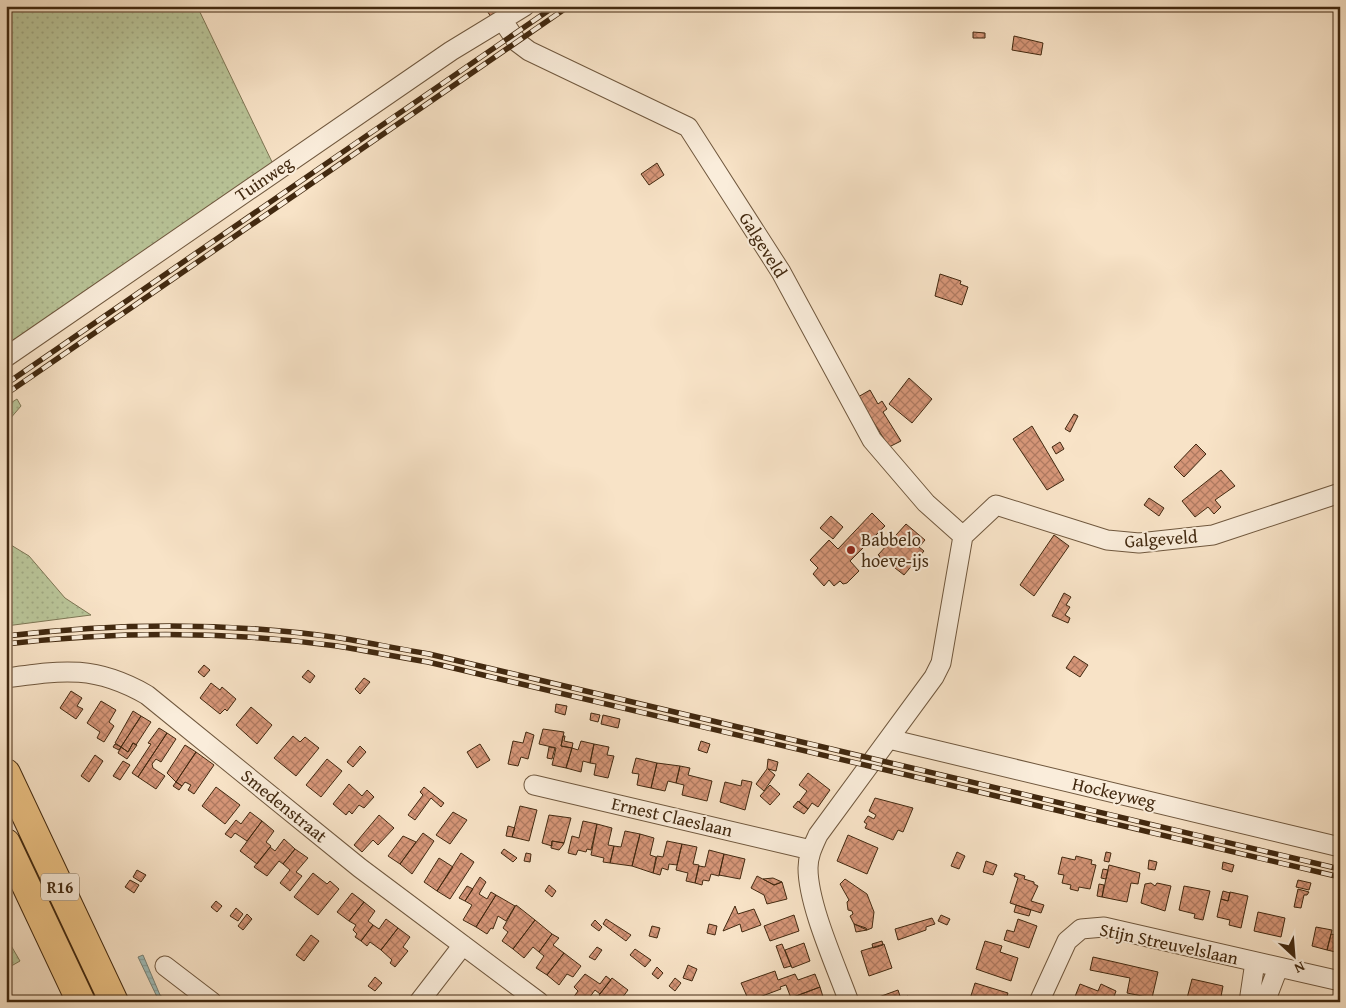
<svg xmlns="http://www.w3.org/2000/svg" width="1346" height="1008" viewBox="0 0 1346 1008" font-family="'Gentium Book Plus',serif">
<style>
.grass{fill:url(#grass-dots);stroke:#7e7654}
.water{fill:url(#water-rules);stroke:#798276}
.building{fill:url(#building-cross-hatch);stroke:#422910}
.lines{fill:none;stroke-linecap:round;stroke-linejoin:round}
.minor-casing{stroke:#70583e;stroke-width:21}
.highway-casing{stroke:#422910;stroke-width:30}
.minor{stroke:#faeddb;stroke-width:19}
.highway{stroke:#ecc284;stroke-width:28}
.rail-casing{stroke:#422910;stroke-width:5.5}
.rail{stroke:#faeddb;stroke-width:4;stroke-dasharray:11;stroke-linecap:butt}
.poi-dot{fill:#8f2418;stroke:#faeddb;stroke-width:2}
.labels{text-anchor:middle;stroke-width:4;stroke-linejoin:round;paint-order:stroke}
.shield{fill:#faeddb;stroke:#79644d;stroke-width:1}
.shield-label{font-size:16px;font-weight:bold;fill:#422910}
.street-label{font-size:18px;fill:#422910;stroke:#faeddb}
.poi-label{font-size:18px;fill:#422910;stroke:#faeddb;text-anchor:start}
</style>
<defs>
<pattern id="grass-dots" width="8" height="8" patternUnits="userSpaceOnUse" patternTransform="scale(1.25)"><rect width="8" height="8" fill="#b9c498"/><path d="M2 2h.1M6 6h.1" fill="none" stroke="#a0a882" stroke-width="1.8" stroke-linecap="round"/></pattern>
<pattern id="water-rules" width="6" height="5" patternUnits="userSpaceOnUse" patternTransform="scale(1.25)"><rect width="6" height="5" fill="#9ebdba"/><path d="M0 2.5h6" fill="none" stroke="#89a29f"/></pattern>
<pattern id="building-cross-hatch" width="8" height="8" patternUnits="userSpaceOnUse" patternTransform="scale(1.25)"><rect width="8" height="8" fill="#d69678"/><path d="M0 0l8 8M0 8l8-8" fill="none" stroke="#af7a61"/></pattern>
</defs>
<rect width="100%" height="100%" fill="#f8e3c7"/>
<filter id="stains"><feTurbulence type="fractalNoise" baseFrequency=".004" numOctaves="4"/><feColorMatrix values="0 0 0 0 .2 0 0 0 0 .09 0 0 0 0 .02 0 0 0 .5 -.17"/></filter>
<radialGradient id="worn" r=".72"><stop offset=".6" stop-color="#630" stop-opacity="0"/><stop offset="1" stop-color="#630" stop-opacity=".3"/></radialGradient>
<!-- grass -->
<path class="grass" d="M6,6H197L273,164L6,345Z
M17,399L21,406L9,420L6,430V406Z
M6,542L29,556L65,598L91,615L6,626Z
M6,937L20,961L6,969Z"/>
<!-- water -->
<path class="water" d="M143,955L160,995L170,1002H160L158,999L138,957Z"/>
<!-- building -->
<path class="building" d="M484,6H507L491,17Z
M973,32L985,33V38H973Z
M1014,36L1043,43L1041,55L1012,50Z
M657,163L664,175L649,185L641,174Z
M940,274L961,281L960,284L968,287L962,305L935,296Z
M909,378L932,399L912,423L889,404Z
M870,390L878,404L882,401L887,409L883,412L901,441L889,447L858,397Z
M1074,414L1078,416L1070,432L1065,429Z
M1032,426L1064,480L1047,490L1013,439Z
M1060,442L1064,449L1056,454L1052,447Z
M1196,444L1206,454L1184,477L1174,467Z
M1221,470L1235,486L1215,500L1221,507L1214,514L1208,507L1195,517L1182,501Z
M1149,498L1164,508L1159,516L1144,505Z
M872,513L885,526L850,561L859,571L847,583L843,584L840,581L834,586L829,580L824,586L813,574L818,568L810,560L829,540L838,549Z
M831,516L843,527L833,539L820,528Z
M906,524L925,540L919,547L924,551L904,575L886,561L883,565L877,560L880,556L878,555Z
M1054,535L1069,546L1034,596L1020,585Z
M1064,593L1071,597L1066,605L1070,607L1065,615L1070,618L1068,623L1052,616Z
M1074,656L1088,665L1080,677L1066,668Z
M204,665L210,670L204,677L198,672Z
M308,670L315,676L310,683L302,677Z
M364,678L370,682L360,694L355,689Z
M211,683L220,690L222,687L236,699L227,711L225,709L220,714L200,698Z
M71,691L82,698L77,706L83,709L76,719L60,708Z
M101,701L116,710L109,722L114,726L104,742L97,738L100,732L87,723Z
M556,704L567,706L565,715L555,712Z
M251,707L272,725L257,744L236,725Z
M133,711L141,716L121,747L115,743Z
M591,713L600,715L598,722L590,720Z
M603,715L620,719L618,728L601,724Z
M141,716L151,722L136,745L133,743L128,752L121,747Z
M159,728L167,733L138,777L132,773L151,744L148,743Z
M543,729L564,732L561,746L572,748L566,768L552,765L556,748L539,744Z
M526,732L534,735L528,759L521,757L518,766L508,764L513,741L523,743Z
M167,733L176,739L161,762L156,759L152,764L153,768L165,776L156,789L138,777Z
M293,736L300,742L305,737L319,748L296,776L274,758Z
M563,736H565L564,741L573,743L572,748L561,746Z
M581,741L594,744L590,763L583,761L581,772L566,768L572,748L578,750Z
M701,741L710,744L707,753L698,750Z
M133,743L137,745L127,759L118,753L121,747L128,752Z
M115,744L121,747L119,750L113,747Z
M480,744L490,760L477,768L467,752Z
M594,744L609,747L607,755L614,756L608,778L594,775L596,764L590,763Z
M185,745L196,752L176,782L167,773Z
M360,746L366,752L353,767L347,762Z
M549,747L555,748L552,759L547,758Z
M196,752L214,765L194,794L188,790L191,785L185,782L182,786L176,782Z
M95,755L103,761L89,782L81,776Z
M636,758L657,763L651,788L637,785L639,774L632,773Z
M327,759L342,771L321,797L306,785Z
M768,759L778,762L776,771L768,769L775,775L764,791L756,784L767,769Z
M123,761L130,765L120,780L113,776Z
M657,763L680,766L676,783L668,781L665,791L651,788Z
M680,766L690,768L688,775L712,781L707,801L682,795L684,785L676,783Z
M808,773L830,790L818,807L812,803L808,809L799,802L807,791L799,785Z
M742,780L752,782L745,810L720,802L725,782L741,786Z
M176,782L182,786L179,790L173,786Z
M349,784L362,796L367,790L374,797L364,808L359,805L352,814L349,811L346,815L333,804Z
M770,785L780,794L770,805L760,796Z
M216,787L240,805L225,824L202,806Z
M424,787L444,803L441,807L431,798L415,820L408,815L423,795L420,792Z
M875,798L913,808L903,832L898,830L893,840L865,828L867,824L864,822L868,816L874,819L876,815L869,811Z
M798,801L808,809L804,814L793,807Z
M520,806L537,810L529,841L512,837Z
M250,812L262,821L247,841L235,833L231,838L225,834L236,820L241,824Z
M453,812L467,820L450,844L436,835Z
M379,815L394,828L378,845L373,840L362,852L354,845Z
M549,815L571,818L564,843L552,841V846L542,843Z
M262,821L274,831L266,842L271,846L257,864L240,851Z
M583,821L597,824L591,850L587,849L586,852L578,850L576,855L568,853L572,836L579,838Z
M597,824L612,828L608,845L614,846L610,863L603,862L604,858L591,855Z
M508,826L515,828L512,837L506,836Z
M625,831L640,834L632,866L610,863L614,846L621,847Z
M423,833L434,841L412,874L400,864Z
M640,834L654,838L650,855L656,857L653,873L632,866Z
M848,835L878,848L867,874L837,861Z
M403,836L416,842L400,864L388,856Z
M284,839L295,849L283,864L279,861L267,876L254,867L270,847L275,851Z
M552,841L564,843L563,845L559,850L551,848Z
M667,841L682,844L677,865L669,864L668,870L662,868L660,875L653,873L657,856L663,857Z
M682,844L697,847L693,864L699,865L695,883L686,881L688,873L676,870Z
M295,849L308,858L296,872L302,876L290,891L280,883L290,870L283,864Z
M504,849L517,858L513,862L501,853Z
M709,850L724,854L719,876L711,874L709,881L703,880L702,885L695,883L699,866L705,867Z
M957,852L965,856L959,869L951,866Z
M1106,852L1111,853L1109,862L1104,861Z
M461,853L474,862L450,899L437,891Z
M526,853L531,854L530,862L524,861Z
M724,854L745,859L740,879L719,875Z
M1076,856L1092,860L1091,864L1096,865L1090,889L1079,887L1078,891L1070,889L1071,885L1062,883L1064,875L1058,874L1062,857L1075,860Z
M439,858L453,867L437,891L424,882Z
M1149,860L1157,862L1155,870L1148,869Z
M986,861L997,865L993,875L983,872Z
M1223,862L1234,865L1232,872L1222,869Z
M1109,865L1140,873L1138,884L1131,883L1127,902L1102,897Z
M1103,869L1108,870L1106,879L1101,878Z
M137,870L146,875L141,882L133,877Z
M313,873L327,884L330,881L339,889L318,915L294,897Z
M1015,873L1025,876L1024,879L1034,882V884L1038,886L1031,901L1044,905L1041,913L1010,903L1018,878L1014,876Z
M757,876L774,885L782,882L787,899L767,904L764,895L751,888Z
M480,877L486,882L479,894L487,899L491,892L496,895L476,927L463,920L472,905L465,901Z
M773,878L782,882L774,885L763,879Z
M845,879L867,894L874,912L872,928L867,930L854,924L850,916L853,914L852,911L848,910L847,902L849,900L840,884Z
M130,880L139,885L134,893L125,887Z
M1298,880L1311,883L1309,890L1296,887Z
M1151,883L1155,886L1157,883L1171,886L1165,911L1141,903L1145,884Z
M1099,884L1104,885L1102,897L1097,896Z
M549,885L556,891L552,897L545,891Z
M467,886L473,889L465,901L459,898Z
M1184,886L1210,891L1203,920L1194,918L1195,914L1179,910Z
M1298,889L1309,892L1307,895H1304L1301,908L1294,907Z
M1223,891L1230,893L1228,901L1221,899Z
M1230,892L1248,896L1241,928L1229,925L1230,920L1217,917L1221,899L1228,901Z
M352,893L364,902L349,921L337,912Z
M496,895L515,906L506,921L498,916L493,929L491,928L487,934L476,927Z
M216,901L222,906L217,912L211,907Z
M364,902L375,911L368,921L373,925L361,941L355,937L357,934L353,930L356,925L349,921Z
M516,905L535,920L513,949L502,941L508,932L503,928Z
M1016,905L1031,910L1029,916L1014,912Z
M735,906L738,914L754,909L761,925L742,932L740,924L723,931Z
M236,908L243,914L238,921L230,916Z
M1258,912L1285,918L1281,937L1254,931Z
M247,914L252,919L243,930L238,926Z
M794,915L799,931L770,941L764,926Z
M941,915L950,919L947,925L938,921Z
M932,918L935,924L926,927V930L898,940L895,929Z
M386,919L398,928L381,950L370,942L367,946L361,941L373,925L379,929Z
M606,919L631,935L626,941L603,924Z
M1018,919L1037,926L1029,948L1004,940L1007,930L1014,932Z
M535,920L552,934L539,952L533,947L524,958L513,949Z
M595,920L602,927L599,931L591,925Z
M709,924L717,926L715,935L707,933Z
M854,924L866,928L867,930L856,932Z
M652,926L660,928L657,938L649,936Z
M1316,927L1332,930L1327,950L1312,946Z
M398,928L410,937L403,947L408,951L395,967L390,963L392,960L381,950Z
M552,934L559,938L553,945L564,953L547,975L536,968L544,956L539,952Z
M1331,934L1340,936V953L1327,950Z
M311,935L319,941L304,961L296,955Z
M882,941L883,945L873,948L872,944Z
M985,941L1002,946L1000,952L1018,958L1011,981L976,969Z
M804,943L810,961L792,968L785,950Z
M782,944L791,966L784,968L776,946Z
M884,944L892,968L869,976L861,951Z
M597,947L602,950L595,960L589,957Z
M635,949L651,960L645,967L630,955Z
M564,953L581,966L573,977L567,974L559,985L547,975Z
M1093,957L1158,972L1152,998L1127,993L1130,978L1090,970Z
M688,965L697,969L692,981L683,978Z
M657,967L663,973L658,979L652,974Z
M775,971L778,980L795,974L798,980L815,974L820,987L791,998L786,985L780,987L781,989L749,1001L741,983Z
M585,974L600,984L606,976L611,980L600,994L595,990L586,1002H570L578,991L574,987Z
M375,977L382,983L375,991L368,986Z
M612,978L628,990L619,1002H602L604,999L599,995Z
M675,978L681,983L675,991L669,986Z
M1192,979L1223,986L1220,1002H1186Z
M975,983L1008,993L1005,1002H969Z
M1080,984L1098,991L1101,984L1116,991L1113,999L1108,996L1105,1002H1082L1074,999Z
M820,987L824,1000L821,1002H780Z
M898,990L901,999L908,996L910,1002H878L876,998Z"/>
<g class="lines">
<!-- minor casing -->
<g class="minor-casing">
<path id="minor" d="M503,21L517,42L529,51L688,127L781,272L872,440L926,503L963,536
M6,357L451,51L525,6
M6,678C63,670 95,665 147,695L360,868L539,1002
M889,739L1340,847
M534,785L811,850
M165,966L212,1002
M419,1002L463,945
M849,1002C836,966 808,905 808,868C808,856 813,846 818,835L934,677L941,663L963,536L996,505L1107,540L1139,543L1213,535L1340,493
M1039,1002L1067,941L1081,929L1104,927L1340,981
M1249,1002L1255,962
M1265,1002L1278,968"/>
</g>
<!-- highway casing -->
<g class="highway-casing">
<path id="highway" d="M6,773L114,1002
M6,843L81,1002"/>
</g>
<!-- minor -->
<use href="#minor" class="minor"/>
<!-- highway -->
<use href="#highway" class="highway"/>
<!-- rail casing -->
<g class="rail-casing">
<path id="rail" d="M6,384L555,6
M6,394L569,6
M6,636C116,623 230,622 340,638C370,643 400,649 429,654L1340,869
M6,644C116,631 228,631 337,646C368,651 398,657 428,662L1340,877"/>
</g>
<!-- rail -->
<use href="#rail" class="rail"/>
</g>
<!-- markers -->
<circle class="poi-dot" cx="851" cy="550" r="5"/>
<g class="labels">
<!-- shield labels -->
<rect class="shield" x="41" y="873.5" width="38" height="27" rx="4"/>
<g class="shield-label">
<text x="60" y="893">R16</text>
</g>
<!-- street labels -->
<g class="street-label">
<text transform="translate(264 179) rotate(-34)" y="6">Tuinweg</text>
<text transform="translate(763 245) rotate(58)" y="6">Galgeveld</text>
<text transform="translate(1161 539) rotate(-4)" y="6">Galgeveld</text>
<text transform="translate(1114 793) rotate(13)" y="6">Hockeyweg</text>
<text transform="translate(284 806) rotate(39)" y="6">Smedenstraat</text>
<text transform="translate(672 817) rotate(13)" y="6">Ernest Claeslaan</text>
<text transform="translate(1169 944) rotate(12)" y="6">Stijn Streuvelslaan</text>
</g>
<!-- poi labels -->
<g class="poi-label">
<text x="861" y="546">Babbelo<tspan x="861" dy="21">hoeve-ijs</tspan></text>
</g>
</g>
<!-- margin -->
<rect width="1346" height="1008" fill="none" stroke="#f8e3c7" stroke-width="25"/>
<rect x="8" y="8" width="1331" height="993" fill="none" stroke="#422910" stroke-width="2.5"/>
<rect x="12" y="12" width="1321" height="983" fill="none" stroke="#422910"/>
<!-- north arrow -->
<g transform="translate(1294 956) rotate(154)" stroke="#faeddb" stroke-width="4" paint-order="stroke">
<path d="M0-4L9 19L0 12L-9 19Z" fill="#422910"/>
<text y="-8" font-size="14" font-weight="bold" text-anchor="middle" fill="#422910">N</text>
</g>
<rect width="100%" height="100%" filter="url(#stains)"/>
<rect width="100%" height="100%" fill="url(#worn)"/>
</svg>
